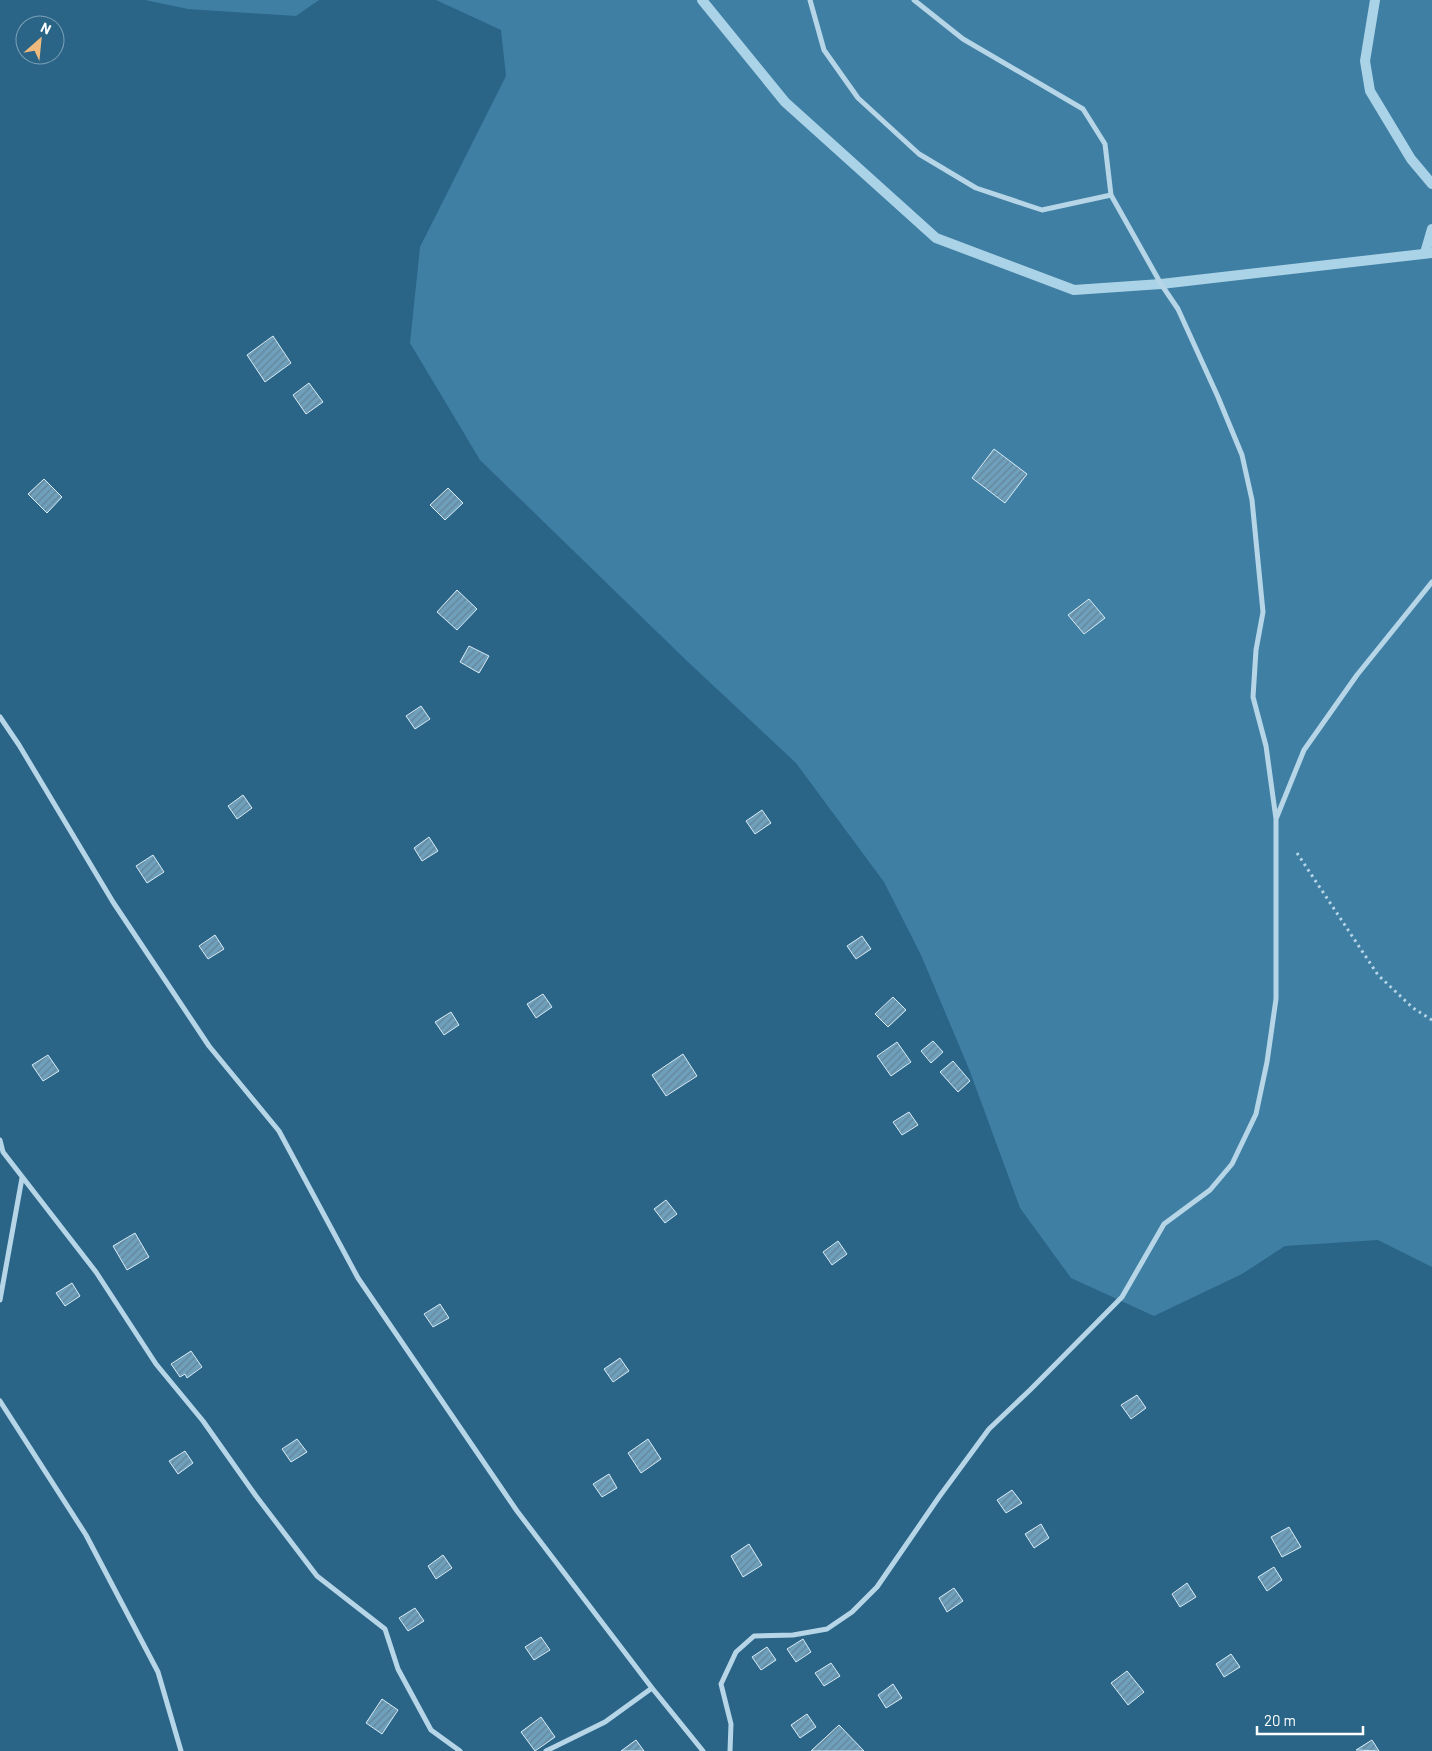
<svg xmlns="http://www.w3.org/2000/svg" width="1432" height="1751" viewBox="0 0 1432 1751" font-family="Barlow,sans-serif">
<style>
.green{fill:#3f7fa3}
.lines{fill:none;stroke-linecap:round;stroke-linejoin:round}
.stream{stroke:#abd3e8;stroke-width:10}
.building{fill:url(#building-hatch);stroke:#d9ecf6}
.path{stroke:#b6d6e8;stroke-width:3;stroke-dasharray:2.5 4;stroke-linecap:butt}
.street{stroke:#b6d6e8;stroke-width:5}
</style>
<defs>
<pattern id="building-hatch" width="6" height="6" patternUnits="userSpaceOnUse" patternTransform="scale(1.25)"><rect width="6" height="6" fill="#6e9fbb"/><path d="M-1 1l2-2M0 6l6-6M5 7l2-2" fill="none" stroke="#64869a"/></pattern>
</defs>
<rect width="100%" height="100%" fill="#2a6487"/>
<!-- green -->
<path class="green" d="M145,0H319L296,16L188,9Z
M436,0H1432V1267L1378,1240L1285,1246L1242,1274L1154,1316L1071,1278L1020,1208L969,1069L921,955L884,882L796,763L688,662L480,460L410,343L420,247L506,76L501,30Z"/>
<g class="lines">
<!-- stream -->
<path class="stream" d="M702,0L785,102L936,238L1074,290L1161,284L1432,253
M1375,0L1365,61L1370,91L1411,159L1432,184
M1425,253L1432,229"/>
</g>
<!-- building -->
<path class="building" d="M273,336L291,363L265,382L247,355Z
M309,383L323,402L306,414L293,395Z
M994,449L1027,474L1005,503L972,478Z
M44,479L62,497L47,513L28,494Z
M448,488L463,503L445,520L430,505Z
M457,590L477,609L457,630L437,612Z
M1089,599L1105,618L1084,634L1068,615Z
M469,646L489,656L479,673L460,662Z
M421,706L430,719L415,729L406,716Z
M243,795L252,808L237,819L228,806Z
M762,810L771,823L755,834L746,821Z
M429,837L438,851L422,861L414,848Z
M153,855L164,872L147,883L136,866Z
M215,935L224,949L208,959L199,946Z
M862,936L871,949L856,959L847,946Z
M543,994L552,1007L536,1018L527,1004Z
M893,997L906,1010L888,1027L875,1014Z
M451,1012L459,1025L444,1035L435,1022Z
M933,1041L943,1052L931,1063L921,1051Z
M897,1042L911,1062L891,1076L877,1056Z
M683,1054L697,1076L666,1096L652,1075Z
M48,1055L59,1071L43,1081L32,1065Z
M953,1061L970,1081L958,1092L940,1072Z
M909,1112L918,1125L902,1135L893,1122Z
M666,1200L677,1214L665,1223L654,1209Z
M135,1233L149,1257L127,1270L113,1246Z
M838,1241L847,1254L832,1265L823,1252Z
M72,1283L80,1296L65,1306L56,1293Z
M440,1304L449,1318L433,1327L424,1314Z
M191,1351L202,1367L187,1378L185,1374L180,1377L171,1364Z
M620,1358L629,1371L613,1382L604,1369Z
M1137,1395L1146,1408L1131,1419L1121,1405Z
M297,1439L307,1452L291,1462L282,1449Z
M648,1439L661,1459L641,1473L628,1453Z
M185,1451L193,1463L178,1474L169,1461Z
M609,1474L617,1488L602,1497L593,1484Z
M1012,1490L1022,1503L1006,1513L997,1500Z
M1041,1524L1049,1538L1034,1548L1025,1534Z
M1289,1527L1301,1547L1282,1557L1271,1537Z
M749,1544L762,1565L743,1577L731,1556Z
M443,1555L452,1568L436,1579L428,1566Z
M1274,1567L1282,1580L1267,1591L1258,1577Z
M1187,1583L1196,1597L1180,1607L1172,1594Z
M954,1588L963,1601L947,1612L939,1598Z
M415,1608L424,1621L408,1631L399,1618Z
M541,1637L550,1650L534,1660L525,1647Z
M803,1639L811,1652L796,1662L787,1649Z
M767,1647L776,1660L761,1670L752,1657Z
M1231,1654L1240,1667L1224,1677L1216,1664Z
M831,1663L840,1676L824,1686L815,1673Z
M1127,1671L1144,1692L1128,1705L1111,1683Z
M893,1684L902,1698L886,1708L878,1695Z
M382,1699L398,1710L382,1734L366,1723Z
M807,1714L816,1727L800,1738L791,1725Z
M541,1717L555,1737L535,1751L521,1732Z
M839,1725L864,1751H811Z
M636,1740L644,1751H621Z
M1372,1740L1379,1751L1356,1750Z"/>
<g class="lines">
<!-- path -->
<path class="path" d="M1297,853L1378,975L1413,1008L1432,1020"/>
<!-- street -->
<path class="street" d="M810,0L824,50L858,98L919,154L976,188L1042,210L1111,195
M914,0L963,39L1083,109L1105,144L1111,195L1161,284L1178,309L1218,397L1242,455L1252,500L1263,612L1256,650L1253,697L1266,746L1276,819
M0,717L19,745L113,902L209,1046L279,1131L358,1278L517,1511L652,1688
M0,1140L3,1152L96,1272L156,1364L203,1421L256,1496L317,1576L385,1629L398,1669L431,1730L460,1751
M0,1300L22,1178
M0,1401L86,1535L158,1672L181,1751
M546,1751L605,1722L652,1688L703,1751
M730,1751L731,1724L721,1684L736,1652L754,1636L793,1635L827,1629L852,1612L877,1587L939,1497L989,1429L1030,1390L1122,1297L1164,1224L1210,1190L1232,1164L1256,1114L1267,1062L1276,999V819L1304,750L1357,675L1432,582"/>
</g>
<!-- north arrow -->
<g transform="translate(40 40) rotate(27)"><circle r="24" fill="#2a6487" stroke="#7fa2b7"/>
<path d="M0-4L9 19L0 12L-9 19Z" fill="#eeb97d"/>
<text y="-8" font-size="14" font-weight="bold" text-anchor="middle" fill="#ffffff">N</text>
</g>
<!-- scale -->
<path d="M1257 1726v8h106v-8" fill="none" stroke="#ffffff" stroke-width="2.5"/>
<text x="1264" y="1726" font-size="15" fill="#ffffff" stroke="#2a6487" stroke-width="4" paint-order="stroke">20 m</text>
</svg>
